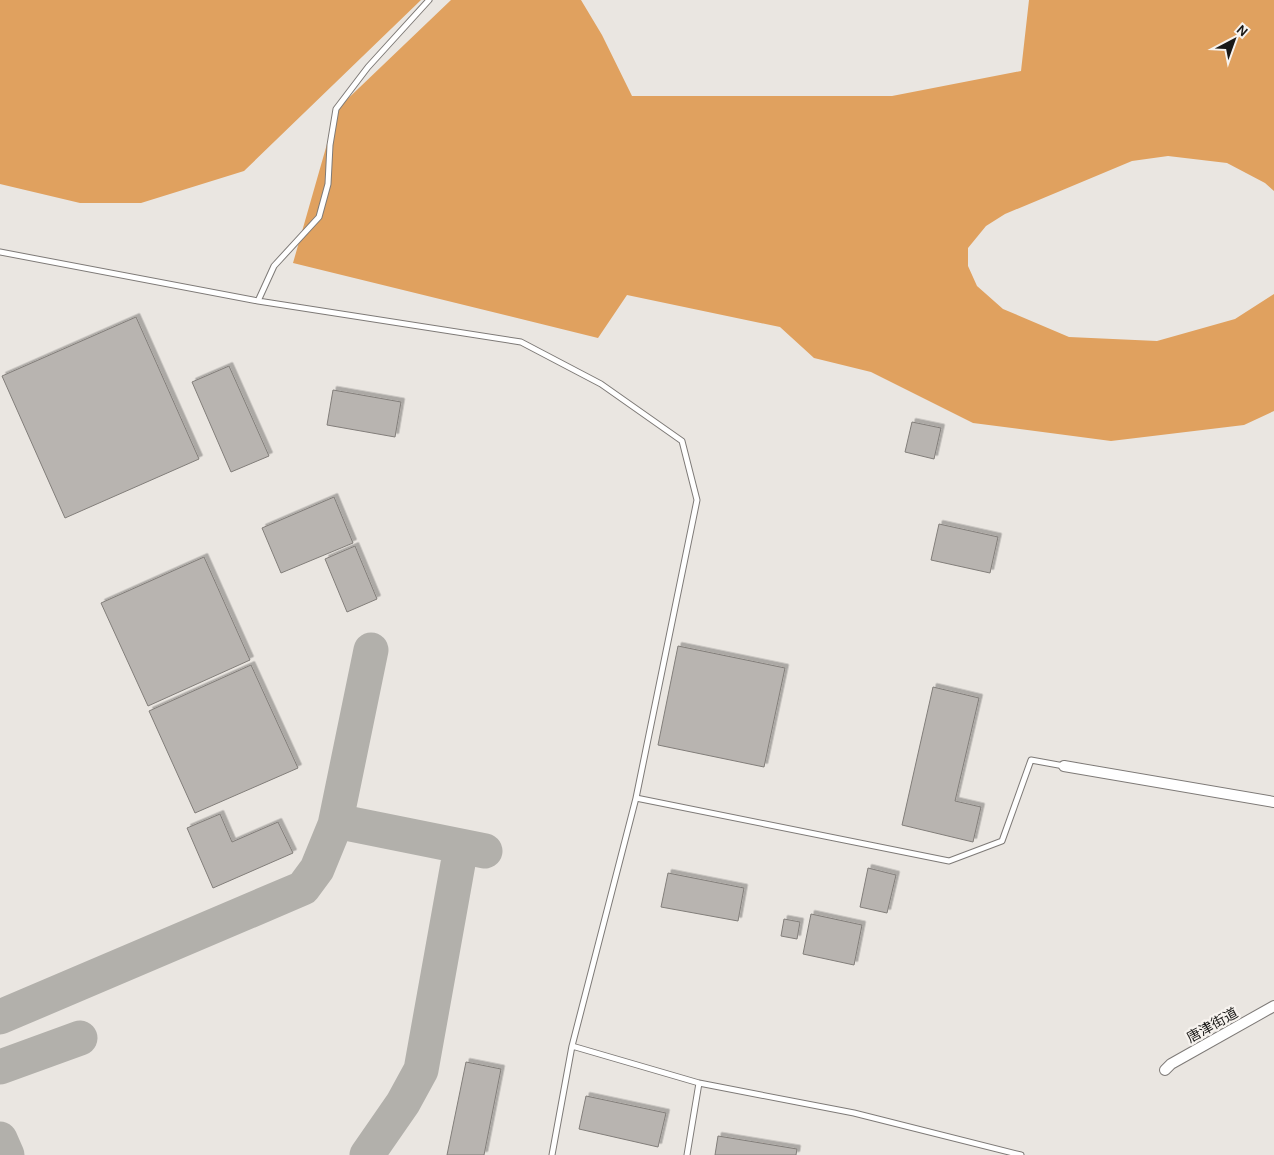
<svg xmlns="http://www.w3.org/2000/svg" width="1274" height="1155" viewBox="0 0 1274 1155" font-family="Karla,'Noto Sans JP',sans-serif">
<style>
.forest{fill:#e0a15f}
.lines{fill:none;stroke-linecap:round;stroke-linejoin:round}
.taxiway{stroke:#b2b0ab;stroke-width:35}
.building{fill:#b8b4b0;stroke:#827e7a;filter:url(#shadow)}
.service-casing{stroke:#7e7a77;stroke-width:7}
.minor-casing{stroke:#7e7a77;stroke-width:12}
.service{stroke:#fff;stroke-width:5}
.minor{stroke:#fff;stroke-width:10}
.labels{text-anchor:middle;stroke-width:4.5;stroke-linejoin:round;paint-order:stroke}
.street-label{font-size:14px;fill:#191816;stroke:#f7f3ef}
</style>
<defs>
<filter id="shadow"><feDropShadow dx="3.5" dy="-3.5" stdDeviation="0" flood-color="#0004"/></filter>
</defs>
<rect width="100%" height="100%" fill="#eae6e1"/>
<!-- forest -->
<path class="forest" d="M0,0H421L244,171L141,203H80L0,184Z
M451,0H581L602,35L632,96H892L1021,71L1029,0H1274V191L1265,183L1227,163L1168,156L1132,161L1005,214L986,226L968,248V266L977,286L1003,309L1069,337L1157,341L1235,319L1274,294V411L1244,425L1111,441L973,423L871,372L814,358L780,327L627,295L598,338L293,263L337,109Z"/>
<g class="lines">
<!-- taxiway -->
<path class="taxiway" d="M336,821L485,851
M0,1017L303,888L317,869L335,825L371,650
M0,1067L80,1038
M0,1139L7,1155
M367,1155L403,1103L421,1070L461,847"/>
</g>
<!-- building -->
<path class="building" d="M136,317L199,459L65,518L2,376Z
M229,366L269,456L231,472L192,382Z
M333,390L401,402L395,437L327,425Z
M912,422L941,428L934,459L905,452Z
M334,497L353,543L281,573L262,528Z
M939,524L998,537L990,573L931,560Z
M355,546L377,599L347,612L325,559Z
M204,557L250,660L148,706L101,603Z
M678,646L785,668L764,767L658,745Z
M251,665L298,768L195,813L149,711Z
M933,687L979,698L955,801L981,807L973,842L902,825Z
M220,814L232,842L278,822L293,853L213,888L187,828Z
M868,868L896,875L887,913L860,907Z
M668,873L744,888L738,921L661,907Z
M811,914L862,925L854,965L803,954Z
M784,919L800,922L797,939L781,936Z
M466,1062L501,1069L484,1155H447Z
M586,1096L666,1113L658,1147L579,1129Z
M718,1136L797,1149L796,1155H715Z"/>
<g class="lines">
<!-- service casing -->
<g class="service-casing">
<path id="service" d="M0,252L258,301L521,342L601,384L682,441L697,500L636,798L572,1046L552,1155
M258,301L274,266L319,217L328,184L330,145L336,109L368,67L429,0
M636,798L949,861L1002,841L1031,760L1064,766
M572,1046L699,1083L854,1113L1021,1155
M687,1155L699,1083"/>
</g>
<!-- minor casing -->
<g class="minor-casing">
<path id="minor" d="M1064,766L1274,802
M1165,1070L1171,1064L1274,1006"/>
</g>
<!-- service -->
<use href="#service" class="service"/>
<!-- minor -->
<use href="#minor" class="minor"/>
</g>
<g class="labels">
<!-- street labels -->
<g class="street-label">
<text transform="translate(1212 1025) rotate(-29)" y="5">唐津街道</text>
</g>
</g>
<!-- north arrow -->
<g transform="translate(1234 40) rotate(41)" stroke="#f7f3ef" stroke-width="4" paint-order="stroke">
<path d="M0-4L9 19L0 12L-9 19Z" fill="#191816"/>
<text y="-8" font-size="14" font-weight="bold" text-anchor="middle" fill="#191816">N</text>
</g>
</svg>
